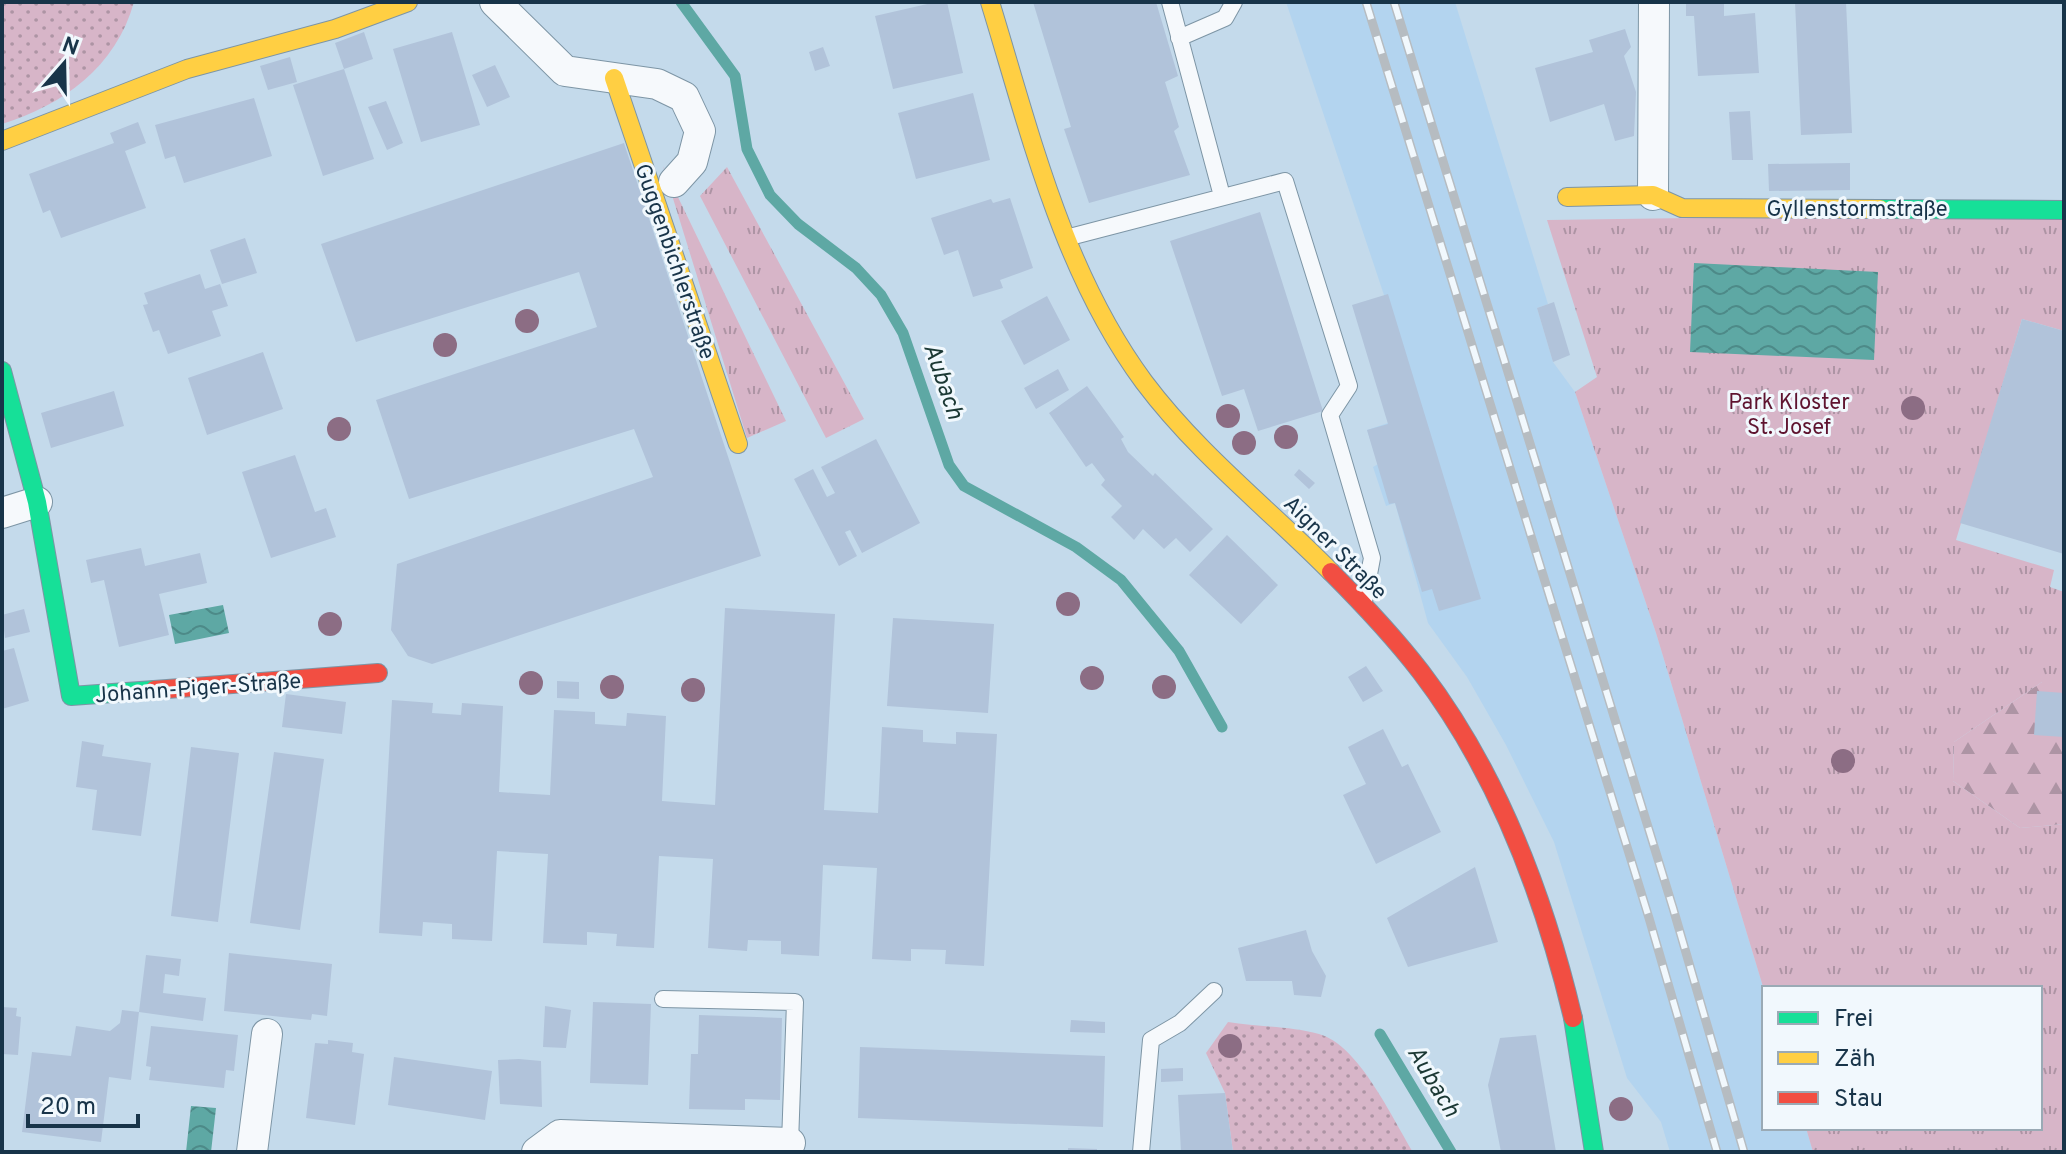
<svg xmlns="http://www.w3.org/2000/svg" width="2066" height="1154" viewBox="0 0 2066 1154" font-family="Overpass,sans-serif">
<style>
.built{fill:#b3d4ef}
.grass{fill:url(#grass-dots)}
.forest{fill:url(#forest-firs)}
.park{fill:url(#park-tufts)}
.water{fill:url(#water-waves)}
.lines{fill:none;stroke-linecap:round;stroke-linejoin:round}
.stream{stroke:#5ea8a4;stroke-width:11}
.building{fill:#b1c3da}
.lane-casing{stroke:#7d95a5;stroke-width:18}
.street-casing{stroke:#7d95a5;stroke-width:32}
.fast-casing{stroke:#7d95a5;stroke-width:20}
.slow-casing{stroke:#7d95a5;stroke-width:20}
.jam-casing{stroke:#7d95a5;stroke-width:20}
.lane{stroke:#f6f9fc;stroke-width:16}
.street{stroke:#f6f9fc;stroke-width:30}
.fast{stroke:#16e098;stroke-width:18}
.slow{stroke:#ffcf43;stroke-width:18}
.jam{stroke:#f24e42;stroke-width:18}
.rail-casing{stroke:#b6bcc1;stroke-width:9}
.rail{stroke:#f1f8fd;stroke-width:6;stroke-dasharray:18;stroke-linecap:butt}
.tree{fill:#8c6d84}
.labels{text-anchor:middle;stroke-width:6;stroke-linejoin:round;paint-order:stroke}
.street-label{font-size:22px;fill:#183449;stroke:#f1f8fd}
.park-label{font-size:22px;fill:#5e132f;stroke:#f1f8fd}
.water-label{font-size:24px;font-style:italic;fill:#1b3834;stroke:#f1f8fd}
</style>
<defs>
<pattern id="grass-dots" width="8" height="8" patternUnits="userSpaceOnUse" patternTransform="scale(2)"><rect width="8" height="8" fill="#d7b5c8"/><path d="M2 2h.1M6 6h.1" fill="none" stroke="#ad94a4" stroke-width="1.8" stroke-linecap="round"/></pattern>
<pattern id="forest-firs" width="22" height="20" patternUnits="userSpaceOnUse" patternTransform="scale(2)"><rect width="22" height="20" fill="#d7b5c8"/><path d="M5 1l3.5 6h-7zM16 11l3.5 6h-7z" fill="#ad94a4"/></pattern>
<pattern id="park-tufts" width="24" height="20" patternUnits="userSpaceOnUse" patternTransform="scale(2)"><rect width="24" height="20" fill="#d7b5c8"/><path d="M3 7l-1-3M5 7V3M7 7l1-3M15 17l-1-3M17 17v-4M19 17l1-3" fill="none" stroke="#ad94a4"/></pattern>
<pattern id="water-waves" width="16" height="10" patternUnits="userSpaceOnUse" patternTransform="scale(2)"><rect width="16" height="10" fill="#5ea8a4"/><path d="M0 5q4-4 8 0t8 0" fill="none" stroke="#4d8a88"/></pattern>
</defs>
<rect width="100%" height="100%" fill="#c4daeb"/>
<!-- built -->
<path class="built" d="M1286,2H1455L1548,304L1537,308L1553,362L1575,392L1656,633L1764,990V1128H1806L1813,1152H1670L1661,1122L1627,1078L1554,842L1506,745L1467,677L1428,623L1395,503L1386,506L1373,467L1378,464L1367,430L1388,423L1384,295Z"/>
<!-- grass -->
<path class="grass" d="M2,2H134C116,67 63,105 2,124Z
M1228,1022C1257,1027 1290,1026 1319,1034C1359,1045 1392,1118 1413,1152H1233L1225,1093L1206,1053Z"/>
<!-- forest -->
<path class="forest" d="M2042,682H2064V824L2020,828L1953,781L1954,742Z"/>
<!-- park -->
<path class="park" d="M663,166L786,421L747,438Z
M727,167L864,419L826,438L700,196Z
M2064,213V331L2022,319L1956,540L2054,570L2050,587L2064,592V682H2042L1954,742L1953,781L2020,828L2064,824V1152H1813L1806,1128H2040V988L1764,990L1656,633L1575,392L1597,377L1547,220Z"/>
<!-- water -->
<path class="water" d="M1694,263L1878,272L1874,360L1690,352Z
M223,605L229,633L175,644L169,615Z
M191,1106L216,1108L211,1152H186Z"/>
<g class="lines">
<!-- stream -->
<path class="stream" d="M681,2L735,76L747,149L770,195L798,224L856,268L881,295L903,333L949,465L964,486L1076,547L1121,580L1179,651L1222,727
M1380,1034L1451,1152"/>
</g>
<!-- building -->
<path class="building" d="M936,2H947L963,73L893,89L875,16Z
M1033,2H1156L1178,76L1165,82L1179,127L1174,131L1190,175L1089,203L1064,129L1071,127Z
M1686,2H1724V16L1755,13L1759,73L1698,76L1694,16H1686Z
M1795,2H1846L1852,133L1801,135Z
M1625,29L1631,47L1624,56L1636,92L1634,136L1615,141L1604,104L1550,122L1535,68L1593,52L1589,40Z
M364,32L373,59L344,69L374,159L323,176L293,85L344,69L335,43Z
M452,32L480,125L421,142L393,49Z
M823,47L830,66L815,71L809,52Z
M290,57L297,82L268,90L260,66Z
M495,65L510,97L487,107L472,75Z
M973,93L990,160L916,179L898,113Z
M254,98L272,156L184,183L175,156L165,159L155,125Z
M386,101L403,143L387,150L368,107Z
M1750,111L1753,160H1732L1729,112Z
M138,122L146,143L125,151L146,208L61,238L50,210L43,213L29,174L114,143L110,133Z
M624,143L761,556L432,664L408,656L391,630L397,564L653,477L634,429L409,499L376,400L597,327L579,272L356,342L321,244Z
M1850,163V190L1769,191L1768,164Z
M1010,198L1033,268L1000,280L1003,288L973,297L958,250L944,255L931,218L991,199L993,203Z
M1260,212L1323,411L1258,431L1244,389L1222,396L1170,241Z
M245,238L257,273L222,284L210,250Z
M200,274L205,289L220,284L228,306L212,311L221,336L168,354L159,330L153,332L143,305L148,304L144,293Z
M1388,294L1481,599L1439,611L1432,589L1422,592L1395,503L1389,504L1367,430L1388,424L1352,305Z
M1047,296L1070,340L1024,365L1001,321Z
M1554,302L1570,355L1553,362L1537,308Z
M2022,319L2064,331V554L1960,523Z
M263,352L283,409L207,435L188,378Z
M1058,369L1069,390L1036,409L1024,388Z
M1087,386L1124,437L1121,439L1128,452L1153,476L1155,473L1213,529L1190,552L1176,538L1164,549L1143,529L1134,540L1111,517L1122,506L1101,485L1105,480L1092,463L1086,467L1049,413Z
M114,391L124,426L51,448L41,413Z
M876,439L920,523L862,553L850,530L845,532L857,556L839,566L794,479L813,469L827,497L835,493L821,467Z
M295,455L315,512L326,508L336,537L271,558L242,472Z
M1299,469L1315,483L1309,489L1294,475Z
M1227,535L1278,585L1241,624L1189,575Z
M141,548L145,566L200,553L207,583L159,594L169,635L119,647L104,580L91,583L86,560Z
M725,608L835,614L824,810L878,813L882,727L923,730V742L956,744V732L997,734L984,966L945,964L946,950L911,949V961L872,959L877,868L823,865L819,956L781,954V941L748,940L747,951L708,948L713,859L659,856L654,948L616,946L617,934L587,932V945L543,943L548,854L497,851L492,941L452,939V924L423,922L422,936L379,933L392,700L433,703L432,713L447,714L461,715L462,703L503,706L499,792L550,795L554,710L595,712V724L611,725L626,726L627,713L666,716L662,801L715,805Z
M24,609L30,632L5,638L2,615Z
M893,618L994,624L988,713L887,706Z
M14,648L29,701L2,709V651Z
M1366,666L1383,691L1363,702L1348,677Z
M557,681L579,682V699L557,698Z
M2037,691L2064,693V737L2034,735Z
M286,694L346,702L342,734L282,727Z
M1383,729L1402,767L1408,764L1441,832L1376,864L1343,795L1366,784L1348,747Z
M82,741L104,745L102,756L151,763L141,836L92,830L97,790L76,787Z
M191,747L239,753L218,922L171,916Z
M274,752L324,759L300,930L250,923Z
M1475,867L1498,942L1408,967L1387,918Z
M1306,930L1312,951L1326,976L1321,997L1294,995L1292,981H1246L1238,948Z
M229,953L332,964L327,1016L312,1014L311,1020L224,1011Z
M146,955L181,959L179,976L165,974L163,993L206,998L203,1021L139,1012Z
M593,1002L651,1004L648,1085L590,1083Z
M545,1006L571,1010L566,1048L543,1047Z
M2,1007L17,1008L16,1016L21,1017L18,1055L2,1054Z
M122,1010L139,1012L131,1080L109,1077L101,1142L22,1132L32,1052L71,1056L76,1026L110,1031L120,1023Z
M699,1015L782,1018L780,1100L745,1099V1110L689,1109L691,1054H698Z
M1071,1020L1105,1022V1033L1070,1032Z
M151,1026L238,1035L234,1071L226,1070L224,1088L149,1080L151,1067L146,1066Z
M1536,1035L1556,1152H1501L1488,1085L1500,1038Z
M328,1040L353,1043L352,1052L364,1054L355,1125L306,1118L315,1043L328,1044Z
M860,1047L1105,1056L1103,1127L858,1118Z
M394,1057L492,1071L485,1120L388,1105Z
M519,1059L541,1061L542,1107L500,1104L498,1060Z
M1183,1068V1081L1161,1082V1069Z
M1225,1093L1233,1152H1181L1178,1095Z
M1068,1148L1097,1149V1152H1068Z"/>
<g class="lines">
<!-- lane casing -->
<g class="lane-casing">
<path id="lane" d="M1170,2L1222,196
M1179,38L1225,18L1234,2
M1066,238L1285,181L1349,386L1330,415L1372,558L1364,601
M663,999L795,1002L790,1143
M1141,1152L1151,1040L1180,1023L1214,991"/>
</g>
<!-- street casing -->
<g class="street-casing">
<path id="street" d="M495,2L565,71L657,84L684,97L700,131L692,162L674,182
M1653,195L1654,2
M2,513L37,502
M252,1152L267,1034
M537,1152L560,1135L790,1143"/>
</g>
<!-- fast casing -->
<g class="fast-casing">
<path id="fast" d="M1880,209L2064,210
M2,371L37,502L71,696L154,690
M1573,1018L1594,1152"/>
</g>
<!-- slow casing -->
<g class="slow-casing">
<path id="slow" d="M990,2C1030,132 1062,271 1144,382C1198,454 1269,509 1331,572
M614,78L738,444
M2,141L187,69L335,29L408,2
M1567,197L1653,195L1682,208L1880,209"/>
</g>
<!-- jam casing -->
<g class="jam-casing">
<path id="jam" d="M1331,572C1363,604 1394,637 1421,672C1498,773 1544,896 1573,1018
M154,690L378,673"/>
</g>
<!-- lane -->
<use href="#lane" class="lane"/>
<!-- street -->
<use href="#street" class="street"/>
<!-- fast -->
<use href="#fast" class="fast"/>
<!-- slow -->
<use href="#slow" class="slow"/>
<!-- jam -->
<use href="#jam" class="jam"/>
<!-- rail casing -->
<g class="rail-casing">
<path id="rail" d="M1366,2L1649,918L1717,1152
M1394,2L1673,908L1744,1152"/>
</g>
<!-- rail -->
<use href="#rail" class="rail"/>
</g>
<!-- trees -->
<g class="tree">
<circle cx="527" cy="321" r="12"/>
<circle cx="445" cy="345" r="12"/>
<circle cx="1913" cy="408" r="12"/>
<circle cx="1228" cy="416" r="12"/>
<circle cx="339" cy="429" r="12"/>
<circle cx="1286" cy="437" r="12"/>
<circle cx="1244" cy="443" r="12"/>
<circle cx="1068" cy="604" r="12"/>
<circle cx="330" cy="624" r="12"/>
<circle cx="1092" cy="678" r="12"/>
<circle cx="531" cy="683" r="12"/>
<circle cx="612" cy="687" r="12"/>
<circle cx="1164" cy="687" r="12"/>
<circle cx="693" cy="690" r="12"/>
<circle cx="1843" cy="761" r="12"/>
<circle cx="1230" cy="1046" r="12"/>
<circle cx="1621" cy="1109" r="12"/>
</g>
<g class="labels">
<!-- street labels -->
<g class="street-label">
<text x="1857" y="216">Gyllenstormstraße</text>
<text transform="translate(676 261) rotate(71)" y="8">Guggenbichlerstraße</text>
<text transform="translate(1336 547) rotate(45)" y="8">Aigner Straße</text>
<text transform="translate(198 687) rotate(-4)" y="8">Johann-Piger-Straße</text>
</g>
<!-- park labels -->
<g class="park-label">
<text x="1789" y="409">Park Kloster<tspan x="1789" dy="25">St. Josef</tspan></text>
</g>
<!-- water labels -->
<g class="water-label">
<text transform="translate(944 381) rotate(71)" y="8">Aubach</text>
<text transform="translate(1434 1081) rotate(59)" y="8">Aubach</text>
</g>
</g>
<!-- border -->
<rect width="2066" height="1154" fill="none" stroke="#183449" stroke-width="8"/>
<!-- legend -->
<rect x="1762" y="986" width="280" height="144" fill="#f1f8fd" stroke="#9aaab5" stroke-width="2"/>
<rect x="1778" y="1012" width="40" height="12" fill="#16e098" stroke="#9aaab5" stroke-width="2"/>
<text x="1834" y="1026" font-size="24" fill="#183449">Frei</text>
<rect x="1778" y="1052" width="40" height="12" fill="#ffcf43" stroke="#9aaab5" stroke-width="2"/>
<text x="1834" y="1066" font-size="24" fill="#183449">Zäh</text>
<rect x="1778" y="1092" width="40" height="12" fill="#f24e42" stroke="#9aaab5" stroke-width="2"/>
<text x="1834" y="1106" font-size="24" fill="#183449">Stau</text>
<!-- north arrow -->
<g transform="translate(64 64) rotate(20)" stroke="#f1f8fd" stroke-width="6" paint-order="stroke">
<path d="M0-6L14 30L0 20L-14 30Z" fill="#183449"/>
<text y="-12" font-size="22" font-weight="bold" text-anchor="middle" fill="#183449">N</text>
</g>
<!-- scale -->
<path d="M28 1114v12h110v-12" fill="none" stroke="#183449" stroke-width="4"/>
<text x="40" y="1114" font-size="24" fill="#183449" stroke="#f1f8fd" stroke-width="6" paint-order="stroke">20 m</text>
</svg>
